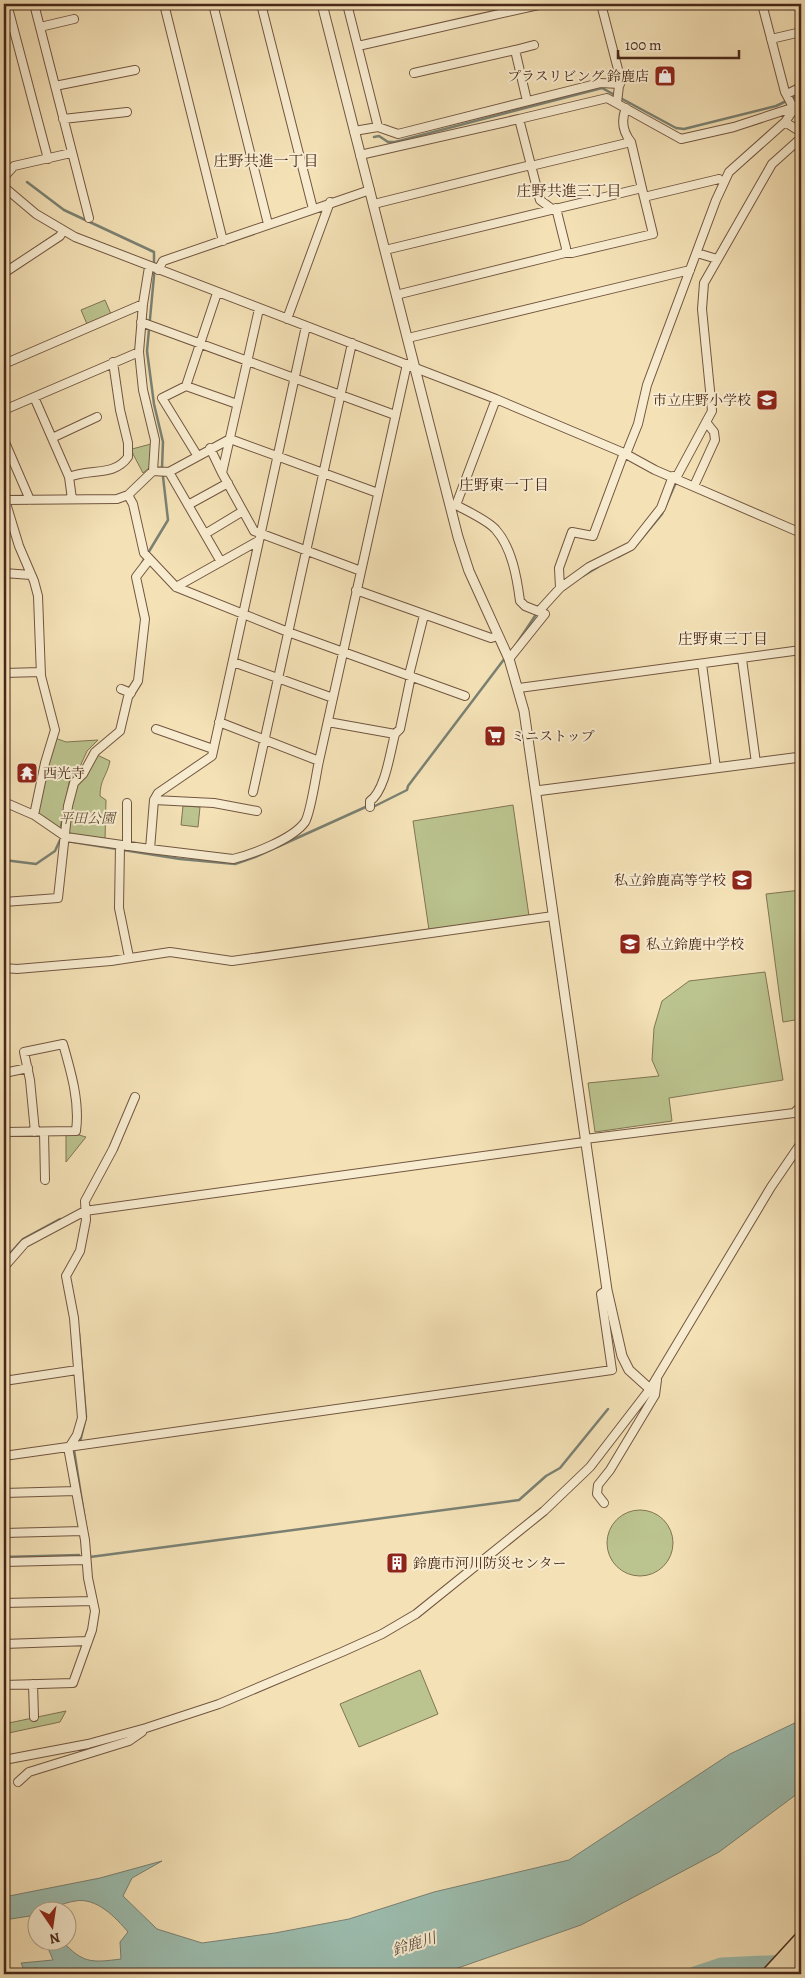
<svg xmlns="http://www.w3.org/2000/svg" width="805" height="1978" viewBox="0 0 805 1978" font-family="Alegreya,'Noto Serif JP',serif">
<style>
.green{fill:#bbc38e;stroke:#817554}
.water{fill:#9cbdaf;stroke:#7a8173}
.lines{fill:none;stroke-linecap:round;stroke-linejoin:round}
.stream{stroke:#7a8173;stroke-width:2.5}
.river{stroke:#9cbdaf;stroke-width:15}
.minor-casing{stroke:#725640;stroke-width:10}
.tertiary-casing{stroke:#725640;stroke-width:11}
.trunk-casing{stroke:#472719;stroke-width:15}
.minor{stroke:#f8ecd0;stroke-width:8}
.tertiary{stroke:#f8ecd0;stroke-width:9}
.trunk{stroke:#f4e1b6;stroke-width:12}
.labels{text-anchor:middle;stroke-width:4;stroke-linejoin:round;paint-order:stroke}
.poi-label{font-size:14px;fill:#472719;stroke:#f8ecd0;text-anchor:start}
.park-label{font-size:14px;font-style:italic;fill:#644e36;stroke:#f8ecd0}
.neighbourhood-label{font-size:15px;fill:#472719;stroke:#f8ecd0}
.water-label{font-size:15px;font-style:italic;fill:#5c4c3e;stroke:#f8ecd0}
</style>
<rect width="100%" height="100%" fill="#f4e1b6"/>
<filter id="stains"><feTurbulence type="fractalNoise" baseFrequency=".004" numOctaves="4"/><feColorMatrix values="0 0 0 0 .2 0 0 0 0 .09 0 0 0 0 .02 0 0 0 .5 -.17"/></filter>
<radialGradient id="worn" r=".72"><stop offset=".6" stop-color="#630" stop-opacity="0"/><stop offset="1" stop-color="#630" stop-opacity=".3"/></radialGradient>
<!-- green -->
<path class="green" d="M105,300L111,314L87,324L81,310Z
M151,444L150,467L143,473L133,454L132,449Z
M55,738L66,742L98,740L87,751L78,771L70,778L60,828L38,814L47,764Z
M95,754L110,761C107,776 100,779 100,796L106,800L105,840L71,835C64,824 71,796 76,784C80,774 89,764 95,754Z
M513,805L529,916L429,930L413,821Z
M183,806L200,807L198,827L181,825Z
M801,890V1019L783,1022L766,894Z
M765,972L783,1080L669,1098L672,1121L595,1132L588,1083L659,1076L652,1060L654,1028L662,1001L689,981Z
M66,1135H79L86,1137L66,1162Z
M607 1543a33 33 0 1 1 66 0a33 33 0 1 1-66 0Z
M420,1670L438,1714L359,1747L340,1704Z
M66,1711L60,1722L4,1734V1724Z"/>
<!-- water -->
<path class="water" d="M801,1720V1791L719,1852L581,1925L455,1969L430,1974H45L36,1968L24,1970L21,1963L53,1960L45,1941H62C83,1963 90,1963 121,1959L120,1942L128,1932C116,1918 97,1897 75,1901C62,1903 52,1910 38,1910L37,1927L30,1916L4,1920V1897L100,1878L162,1861L132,1878L123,1896L157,1929L202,1943L275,1933L349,1919L434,1892L569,1860L730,1754Z"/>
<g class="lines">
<!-- stream -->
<path class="stream" d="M374,137L379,136L388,142H395L602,88L676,128L684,129L776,106L801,94
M4,163L6,165
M27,182L64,210L154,252V276L147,351L154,404L163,442L162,468L168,520L142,563
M704,432L714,413
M618,557L634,548L662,514L677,480
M583,576L598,567
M515,646L535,616
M4,860L36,864L55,851L60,840L180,859L235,864L255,857L370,805L375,806L407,790L408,786L505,658
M4,1260L23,1239L60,1219
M79,1333L86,1417L80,1442
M74,1450L89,1547
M90,1555V1557L519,1500L546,1476L560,1468L608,1409
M4,1557L79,1555"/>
<!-- river -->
<path class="river" d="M694,1974L721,1965L790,1962"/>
<!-- minor casing -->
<g class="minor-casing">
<path id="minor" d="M7,4L48,159
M34,4L89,218
M164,4L223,241
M213,4L268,224
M261,4L313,209
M347,4L378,127
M601,4L620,77L617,103
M762,4L785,92L794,109
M40,27L74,19
M771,39L801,32
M358,46L543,4
M515,50L534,45
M414,73L515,50L527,101
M55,86L135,70
M787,94L801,87
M626,108C621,120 623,132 631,142L644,197L719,179
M63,119L127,112
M785,122L801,132
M354,131L378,127L398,134L600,83L620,84
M360,155L519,119
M531,166L631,142
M4,177L14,166L71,153
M4,187L36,214L75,237L496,399L624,453L655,470L801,533
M374,204L531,165
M556,208L566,248L565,253H572L653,234L644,197
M552,209L540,200L519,119L607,98L681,139L734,127L801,105
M385,250L642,188
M697,253L717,259
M158,270L163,261L370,190
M4,273L60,236L63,231
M396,295L565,253
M259,309L222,473L254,531L361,571
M287,319L330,202
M141,322L395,415
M408,338L690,270
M4,364L143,304
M186,386L237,404
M34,397L69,477L72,499
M4,410L139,352
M52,438L97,417
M4,440L30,500
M210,448L222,473
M626,454L638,424L647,385L716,200L729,172L785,122L794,109
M197,455L162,398L186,386L217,293
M153,471L169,472L230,439L378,493
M169,472L221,562
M69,477C90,468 114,477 128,457V443L120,410L113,362
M676,478L712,411L702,309L704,283L772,164L801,138
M694,486L715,440L714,432L706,422
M128,495L133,504L144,553L176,587L288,632L465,696
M4,500L117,499L128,495L153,471L155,440L143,390L139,352L143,304L149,267
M5,500L19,546L34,581L38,596L41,676L55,730L45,763L34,815
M188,505L228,483
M456,505C467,511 489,521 496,530C512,548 517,578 520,601L525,606L545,614L509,659
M451,506L456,505L496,399
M205,534L243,511
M4,573L31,575
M176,587L258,541
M560,588L559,568L572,532L593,536L624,453
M356,590L491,638L498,636
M540,610L560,588L589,567L631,546L661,508L673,476
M742,659L756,763
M233,662L333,698
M702,664L716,768
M4,673L41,672
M409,675L424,615
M519,688L801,650
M121,689L131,693
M219,722L319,761L407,364
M328,722L395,734L400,729L411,676
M156,729L213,749
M253,792L352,343
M154,800L214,803L257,811
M4,802L34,815L66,837L150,849L154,800L158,793L212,756L306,326
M127,803V846
M370,807V801C385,791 390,753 395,734
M120,845L119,908L129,957
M150,849L233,859C253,854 293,839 305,822C311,812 316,774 319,761
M4,902L58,898L68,806L74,783L83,774L95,752L120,731L128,697L138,681L145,619L136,577L149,560
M4,968L17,969L111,961L170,952L232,961L553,916
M4,1073L28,1068
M4,1132L76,1131C80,1102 71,1072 63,1044L24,1052L30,1080L35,1132
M44,1132L45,1180
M585,1139L794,1113L801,1106
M4,1267L25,1243L85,1211L584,1142
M4,1381L77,1370
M70,1446L77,1435L82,1418L74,1318L66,1276L80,1251L86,1220L85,1201L113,1149L135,1097
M4,1456L612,1370L601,1294L607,1290
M4,1493L76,1491
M604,1503L597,1494L598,1485L610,1470L655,1395L657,1380
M4,1533L83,1531
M4,1562L85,1560
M4,1603L93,1601
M4,1644L88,1641
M33,1684L34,1717
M4,1685L73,1683L92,1630L95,1611L88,1578L85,1540L68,1447
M4,1760L88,1744L146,1728L219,1704L342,1652L382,1634L416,1614L544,1511L590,1467L650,1389L771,1187L801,1143
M18,1782L29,1772L129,1741L142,1732"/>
</g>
<!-- tertiary casing -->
<g class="tertiary-casing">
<path id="tertiary" d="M322,4L458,537L469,571L509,659L524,711L607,1290L622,1356L629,1370L650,1389
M536,791L801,757"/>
</g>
<!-- trunk casing -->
<g class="trunk-casing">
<path id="trunk" d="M768,1974L801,1938
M783,1974L801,1954"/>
</g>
<!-- minor -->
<use href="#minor" class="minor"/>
<!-- tertiary -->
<use href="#tertiary" class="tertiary"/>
<!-- trunk -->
<use href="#trunk" class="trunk"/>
</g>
<!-- icons -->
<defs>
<g id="shop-square" transform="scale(1.125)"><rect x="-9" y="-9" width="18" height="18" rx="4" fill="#8f2418" stroke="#f8ecd0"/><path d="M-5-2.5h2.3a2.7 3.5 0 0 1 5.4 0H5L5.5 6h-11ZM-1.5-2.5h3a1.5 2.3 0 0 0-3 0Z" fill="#fff"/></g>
<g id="school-square" transform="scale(1.125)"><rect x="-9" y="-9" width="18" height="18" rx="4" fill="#8f2418" stroke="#f8ecd0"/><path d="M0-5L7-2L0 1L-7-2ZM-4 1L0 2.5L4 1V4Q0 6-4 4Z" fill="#fff"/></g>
<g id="supermarket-square" transform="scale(1.125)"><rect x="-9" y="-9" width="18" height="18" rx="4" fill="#8f2418" stroke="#f8ecd0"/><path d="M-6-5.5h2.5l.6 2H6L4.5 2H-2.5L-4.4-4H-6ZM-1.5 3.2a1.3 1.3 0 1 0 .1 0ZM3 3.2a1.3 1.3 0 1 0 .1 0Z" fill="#fff"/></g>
<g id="temple-square" transform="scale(1.125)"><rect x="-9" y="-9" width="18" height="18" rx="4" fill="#8f2418" stroke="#f8ecd0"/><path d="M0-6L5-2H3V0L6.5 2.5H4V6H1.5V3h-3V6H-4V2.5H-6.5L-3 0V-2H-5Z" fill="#fff"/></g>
<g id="building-square" transform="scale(1.125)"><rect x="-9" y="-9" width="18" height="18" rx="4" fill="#8f2418" stroke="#f8ecd0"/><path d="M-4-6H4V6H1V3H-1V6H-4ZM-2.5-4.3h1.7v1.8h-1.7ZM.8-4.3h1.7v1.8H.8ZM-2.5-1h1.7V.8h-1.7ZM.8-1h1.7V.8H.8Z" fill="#fff"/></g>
</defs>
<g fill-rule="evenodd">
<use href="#shop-square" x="665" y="76"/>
<use href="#school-square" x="767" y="400"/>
<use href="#supermarket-square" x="495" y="736"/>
<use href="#temple-square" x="27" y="773"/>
<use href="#school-square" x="742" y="880"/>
<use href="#school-square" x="630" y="944"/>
<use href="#building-square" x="397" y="1563"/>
</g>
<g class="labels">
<!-- poi labels -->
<g class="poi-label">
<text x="649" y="81" text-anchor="end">プラスリビング 鈴鹿店</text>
<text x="751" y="405" text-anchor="end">市立庄野小学校</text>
<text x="511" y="741">ミニストップ</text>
<text x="43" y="778">西光寺</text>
<text x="726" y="885" text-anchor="end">私立鈴鹿高等学校</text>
<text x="646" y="949">私立鈴鹿中学校</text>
<text x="413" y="1568">鈴鹿市河川防災センター</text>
</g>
<!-- park labels -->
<g class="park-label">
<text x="87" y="823">平田公園</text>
</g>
<!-- neighbourhood labels -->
<g class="neighbourhood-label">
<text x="266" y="166">庄野共進一丁目</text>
<text x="569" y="196">庄野共進三丁目</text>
<text x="504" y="490">庄野東一丁目</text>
<text x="723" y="644">庄野東三丁目</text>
</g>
<!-- water labels -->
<g class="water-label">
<text transform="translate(414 1944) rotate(-17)" y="5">鈴鹿川</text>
</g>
</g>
<!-- margin -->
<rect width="805" height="1978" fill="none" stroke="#f4e1b6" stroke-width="20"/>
<rect x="5" y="5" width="795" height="1968" fill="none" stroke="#472719" stroke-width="2.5"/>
<rect x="10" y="10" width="785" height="1958" fill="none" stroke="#472719"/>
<!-- north arrow -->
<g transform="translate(52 1926) rotate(167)"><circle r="24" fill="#f8ecd0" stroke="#b19d87"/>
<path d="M0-4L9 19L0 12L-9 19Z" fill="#8f2418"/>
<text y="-8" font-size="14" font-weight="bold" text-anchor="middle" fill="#472719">N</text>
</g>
<!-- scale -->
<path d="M618 50v8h121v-8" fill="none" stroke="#472719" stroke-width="2.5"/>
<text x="625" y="50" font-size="15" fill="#472719" stroke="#f8ecd0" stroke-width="4" paint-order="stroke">100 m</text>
<rect width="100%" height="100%" filter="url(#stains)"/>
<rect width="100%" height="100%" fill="url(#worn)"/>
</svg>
